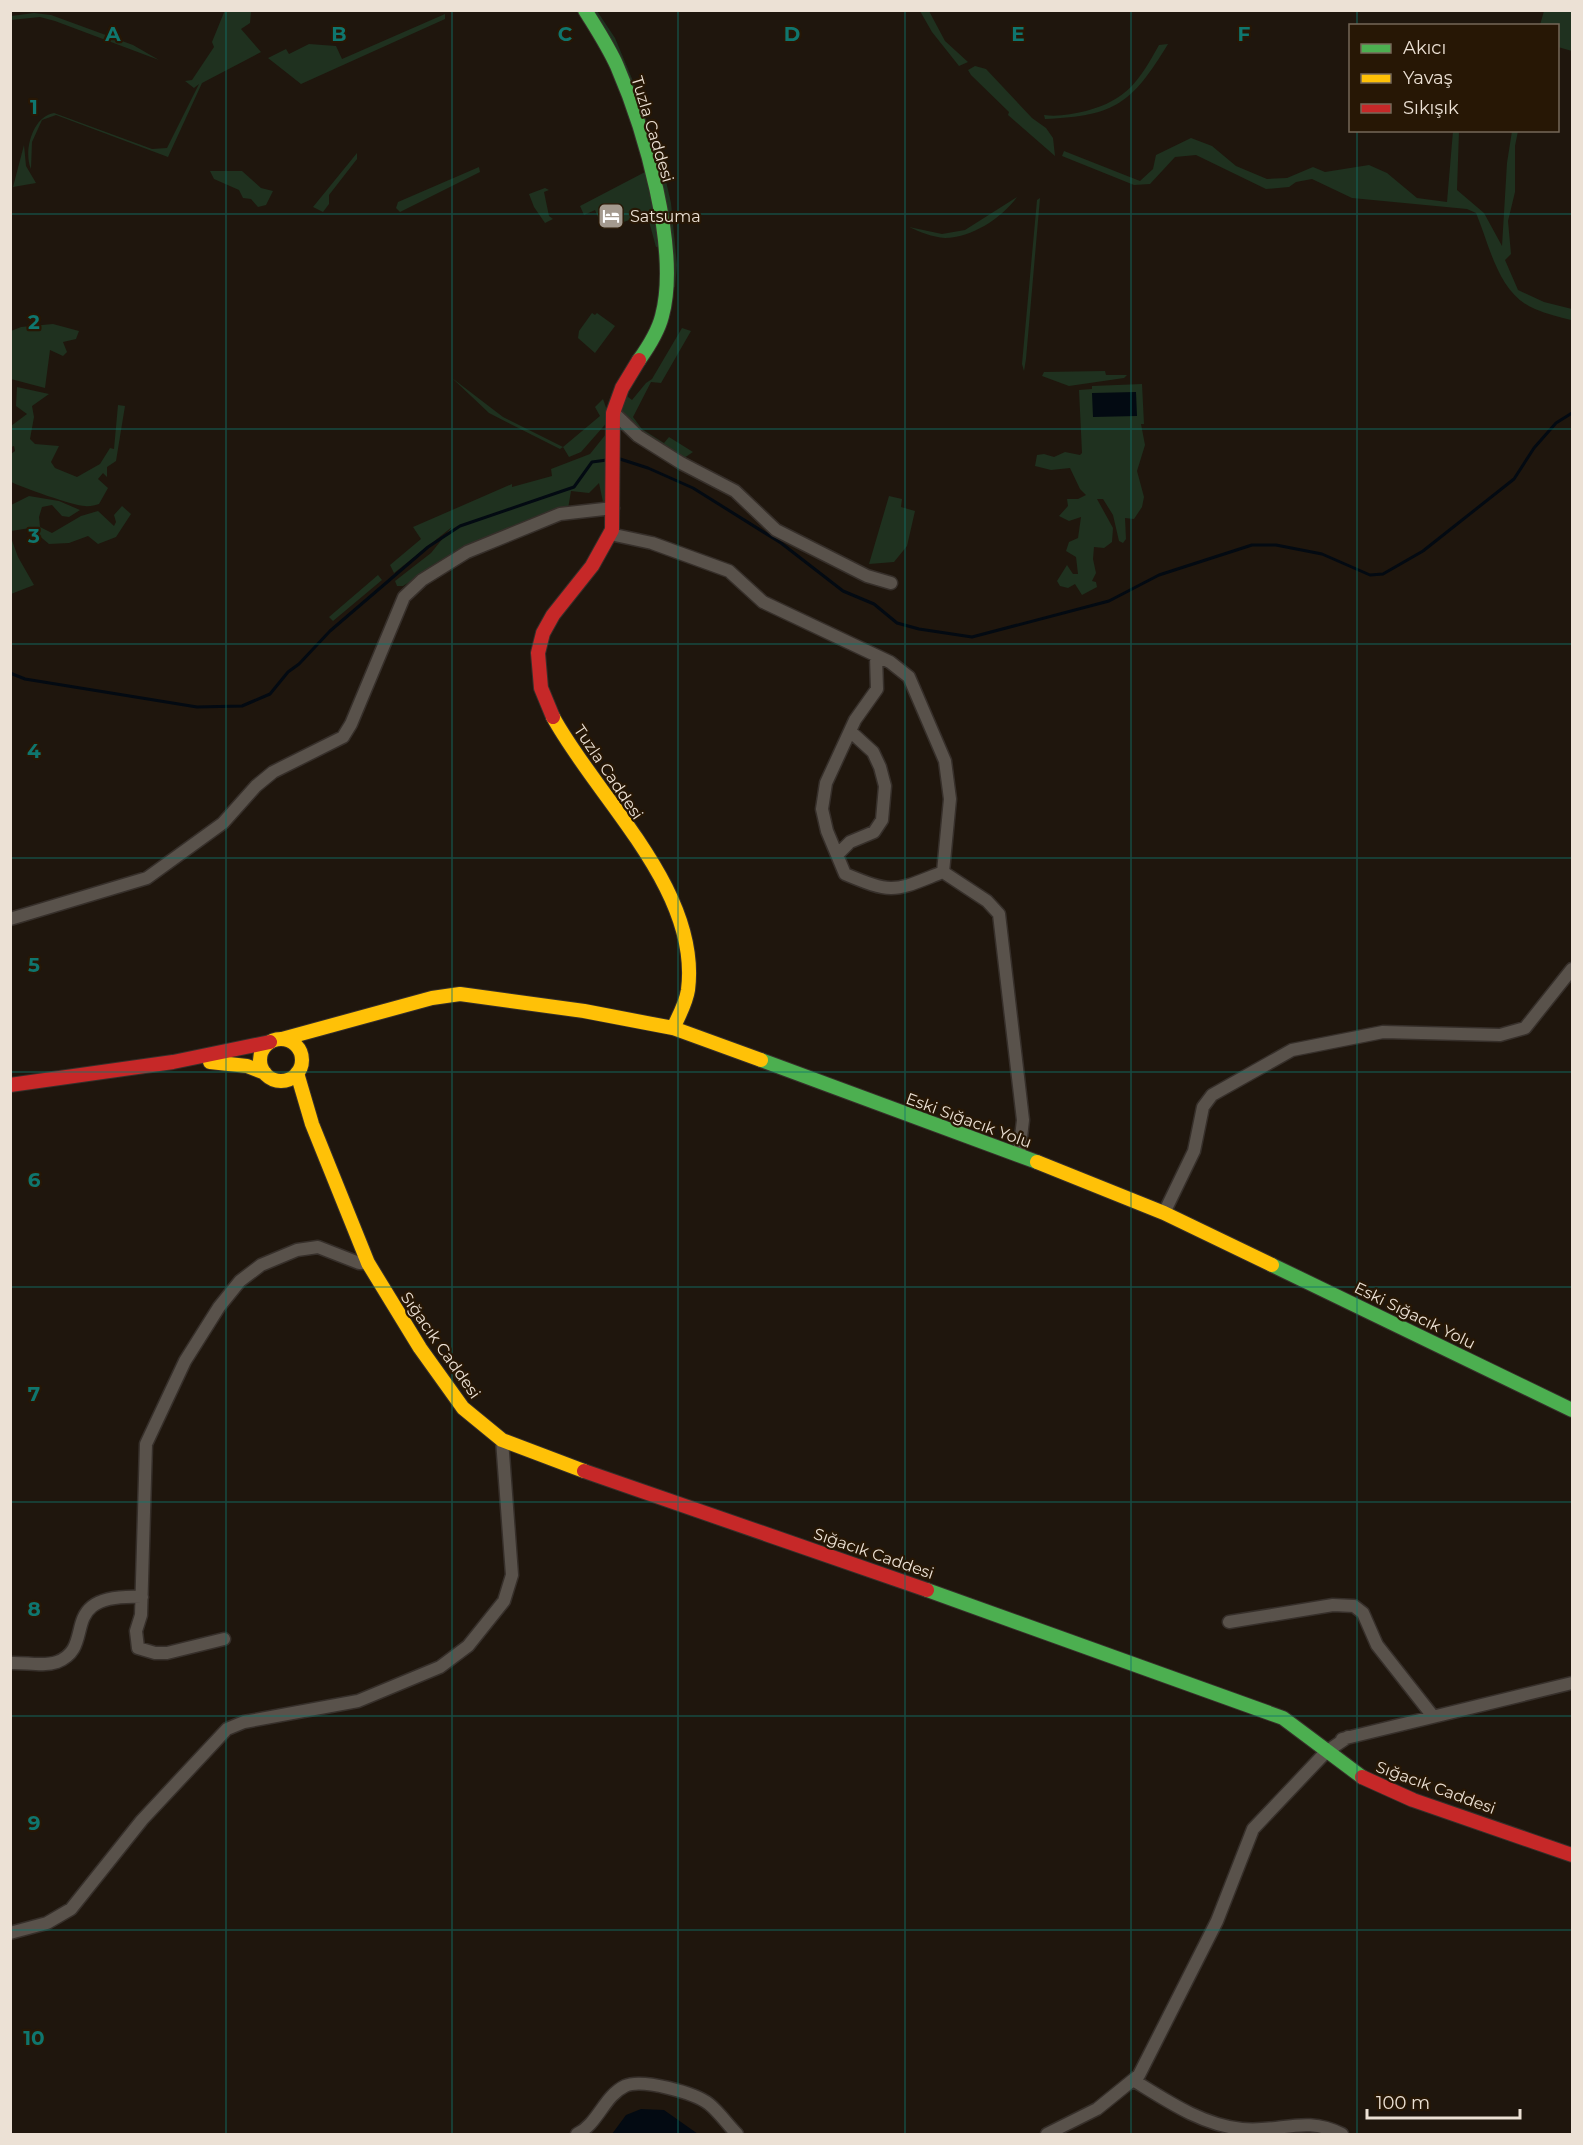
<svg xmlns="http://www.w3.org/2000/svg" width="1583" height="2145" viewBox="0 0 1583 2145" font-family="Montserrat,sans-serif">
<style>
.green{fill:#1f311f}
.water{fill:#030a12}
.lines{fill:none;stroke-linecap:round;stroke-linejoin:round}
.stream{stroke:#030a12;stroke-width:3}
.street-casing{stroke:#362f2a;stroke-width:15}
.fast-casing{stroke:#362f2a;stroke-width:16}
.slow-casing{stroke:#362f2a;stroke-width:16}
.jam-casing{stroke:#362f2a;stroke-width:16}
.street{stroke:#59524b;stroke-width:12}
.fast{stroke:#4caf50;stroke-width:14}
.slow{stroke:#ffc107;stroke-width:14}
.jam{stroke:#c62828;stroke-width:14}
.grid{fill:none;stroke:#0f766e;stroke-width:1.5;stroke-opacity:0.55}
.labels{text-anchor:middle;stroke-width:4.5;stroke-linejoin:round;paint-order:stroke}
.street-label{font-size:16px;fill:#ece1d5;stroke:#271705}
.poi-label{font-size:16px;fill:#ece1d5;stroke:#271705;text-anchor:start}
.grid-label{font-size:20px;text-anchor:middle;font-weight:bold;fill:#0f766e;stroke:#271705;stroke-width:4.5;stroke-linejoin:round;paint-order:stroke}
</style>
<rect width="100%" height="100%" fill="#1f160d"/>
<!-- green -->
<path class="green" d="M225,10L251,11L250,23L241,29L261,52L202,83L168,157L56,115L42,120L32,142L31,169C23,151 33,116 54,113L152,149L167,148L199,84L194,88L185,81L192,80L214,47L212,42Z
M593,11H597L615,38L640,98L653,143L660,155L671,203L677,265L675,287H671L662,198Z
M920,11H929L945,41L968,62L959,66L932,32Z
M1544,11H1572V51L1558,47V26L1540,25Z
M34,13L51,15L133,45L159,60L55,21L40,17L11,20V16Z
M445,14V19L301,84L268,58L286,49L289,54L309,44L336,46L342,59Z
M1168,44C1132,103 1116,116 1045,119L1044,115C1058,117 1072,114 1086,111C1127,100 1139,81 1159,45Z
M975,66L986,69L1032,118L1046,128L1053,138L1055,156L1008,115L1009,112L971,75L968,70Z
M1453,131H1459L1457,190L1484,213L1502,246L1507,163L1512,131H1518L1515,146V192L1508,221L1511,254L1505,260L1518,290L1544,302L1572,309V327L1571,320C1559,317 1547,314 1535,309C1498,294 1490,246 1476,213L1467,209L1352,198L1312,179L1296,182L1289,187L1266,189L1196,155L1175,157L1150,184L1134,185L1062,156L1064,151L1140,181L1153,169L1156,155L1191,138L1212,146L1236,166L1267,179L1287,178L1313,167L1325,172L1369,165L1387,173L1417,198L1447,202Z
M24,145L26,166L36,183L13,187Z
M357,153V159L329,195V204L323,212L313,207Z
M479,167L480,172L400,212L396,208L398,202Z
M210,171H242L261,188L273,191L266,205L258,207L251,199L243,198L239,190L214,179Z
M645,172L661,246L656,247L647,214L603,229L595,210L584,215L580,206Z
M545,188L549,190L544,192L549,216L553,219L545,223L534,207L529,194Z
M1017,197C1002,218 971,238 945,238C932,237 920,232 909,227L942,234L965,230Z
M1040,198L1026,359L1024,371L1022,364L1037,200Z
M592,313L595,315L597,313L615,326L595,353L578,338L579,331Z
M53,324L79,331L76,339L63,342L67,352L63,356L50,350L45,388L11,379V331L21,327Z
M682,328L691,331L661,383L651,382L633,417L642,429L664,443L669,437L693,452L684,458L642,435L622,411L623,393L632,400L646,383L652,379Z
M1105,371L1106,375H1127L1124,378L1069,386L1042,376L1044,372Z
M452,378L503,417L563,447L600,416L595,407L603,399L610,419L581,452L569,457L563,447L560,449L489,413Z
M1142,384L1144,424H1141L1145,445L1137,471L1144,497L1142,507L1134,519L1125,518L1126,539L1123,543L1119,541L1113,515L1103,499H1097L1113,528L1112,542L1104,548L1094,547L1093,559L1096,573L1092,581L1096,582L1097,587L1082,595L1075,584L1068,588L1060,586L1057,581L1067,565L1073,574H1078L1076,557L1066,551L1069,542L1078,538L1081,517L1069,521L1059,516L1068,506L1067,499H1078L1086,495L1080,489L1070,468L1051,470L1035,466L1037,455L1044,454L1054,457L1065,452L1080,455L1082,453L1079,390L1092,389V386Z
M17,387L49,394L32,406L34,417L30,439L35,444L59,446L51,462L55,468L77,477L100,464L110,448L114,449L118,405L125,406L116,461L107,467V477L103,473L98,479L108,488L99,504C95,505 89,507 85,506C74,506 21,487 11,482V454L15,451L14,446L11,447V426L27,414L16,406Z
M610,429L612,491L603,502L599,483L589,493L571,491L568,509L511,527L472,544L403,586H397L395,581L431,553L452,527L394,573L390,565L421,539L413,527L512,484V487L552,476L551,469L590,454Z
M29,496L59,501L80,510L69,517L62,516L52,505L42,507L39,517L40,527L52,533L81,516L98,511L114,526L116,522L114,515L122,506L131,514L116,537L98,544L88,536L69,543L49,544L30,528L11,531V505Z
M889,496L902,499L901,507L915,511L907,546L894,562L869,564Z
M10,535L18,557L34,585L11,594Z
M378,575L382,580L333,621L329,617Z"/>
<!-- water -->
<path class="water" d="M1136,392L1137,416L1093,417L1092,393Z
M641,2109L664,2110L698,2134H612L626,2115Z"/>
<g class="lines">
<!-- stream -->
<path class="stream" d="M620,459L648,468L693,488L781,543L843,591L874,604L897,623L919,629L972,637L1109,601L1159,575L1252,545H1276L1322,554L1370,575L1383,574L1423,551L1514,479L1534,448L1556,423L1572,413
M10,673L25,679L197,707L242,706L270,694L288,672L299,664L330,631L428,547L460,526L574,487L592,462L607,460"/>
<!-- street casing -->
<g class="street-casing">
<path id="street" d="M613,412L638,436L681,463L735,491L776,530L867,576L891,583
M610,534L652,543L729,571L763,602L890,662L909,677L945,761L950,799L943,872L987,901L999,914L1023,1120L1019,1155
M876,656L877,689L855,720L826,783L822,809L827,831L845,874C895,895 894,891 943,872
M837,855L850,842L874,832L882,820L885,786L880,767L873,752L850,731
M10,919L147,878L223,823L256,786L273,772L343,737L351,724L404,597L422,580L467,552L560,514L613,508
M1164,1213L1194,1151L1203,1107L1212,1095L1292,1050L1383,1032L1500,1035L1525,1028L1572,969
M1229,1622L1333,1605L1354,1606L1363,1613L1377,1645L1432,1715
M224,1639L167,1653H155L138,1648L136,1631L141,1615L146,1444L185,1361L219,1307L240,1281L261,1265L297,1250L318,1247L359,1263H368
M10,1663C25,1662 43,1667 57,1662C99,1646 53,1593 142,1597
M1342,1739L1572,1683
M10,1933L47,1923L71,1909L142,1820L227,1729L244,1722L358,1701L440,1667L468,1646L504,1601L512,1575L502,1440
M1133,2080C1167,2101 1202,2125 1242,2129C1281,2133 1304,2115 1342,2134
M577,2134C598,2124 604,2096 625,2086C642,2078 695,2093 709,2104C719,2112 728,2125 737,2134
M1047,2134L1097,2109L1139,2075L1217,1921L1253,1829L1326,1752L1348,1737"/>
</g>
<!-- fast casing -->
<g class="fast-casing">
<path id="fast" d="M585,10C596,28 608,46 617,66C644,128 680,249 662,316C658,332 649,346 639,360
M761,1060L1037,1162
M1272,1265L1572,1410
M927,1590L1283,1718L1362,1777"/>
</g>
<!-- slow casing -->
<g class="slow-casing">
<path id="slow" d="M553,717C597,798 701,890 688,990C686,1003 679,1016 673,1028
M282,1039L432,998L460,994L584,1011L673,1028L761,1060
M260 1060a21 21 0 1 1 42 0a21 21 0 1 1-42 0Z
M210,1062L247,1066L265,1073
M297,1073L312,1124L368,1263L420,1348L463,1408L502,1440L584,1471
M1037,1162L1164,1213L1272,1265"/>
</g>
<!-- jam casing -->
<g class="jam-casing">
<path id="jam" d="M553,717L541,688L538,653L543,633L553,615L592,566L612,530L613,413L622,388L639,360
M10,1085L173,1062L270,1042
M584,1471L927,1590
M1362,1777L1413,1800L1572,1855"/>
</g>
<!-- street -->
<use href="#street" class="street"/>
<!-- fast -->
<use href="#fast" class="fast"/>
<!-- slow -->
<use href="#slow" class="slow"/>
<!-- jam -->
<use href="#jam" class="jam"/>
</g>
<!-- grid -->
<path class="grid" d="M226,10V2134M452,10V2134M678,10V2134M905,10V2134M1131,10V2134M1357,10V26M1357,130V2134M10,214H1572M10,429H1572M10,644H1572M10,858H1572M10,1072H1572M10,1287H1572M10,1502H1572M10,1716H1572M10,1930H1572"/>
<!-- icons -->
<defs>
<g id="hotel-square" transform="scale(1.35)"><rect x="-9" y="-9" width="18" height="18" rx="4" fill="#a49a8f" stroke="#271705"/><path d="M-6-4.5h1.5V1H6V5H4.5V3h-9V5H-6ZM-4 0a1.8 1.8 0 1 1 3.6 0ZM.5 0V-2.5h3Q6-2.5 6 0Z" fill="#fff"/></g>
</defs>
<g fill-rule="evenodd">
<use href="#hotel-square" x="611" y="216"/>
</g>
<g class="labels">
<!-- street labels -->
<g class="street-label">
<text transform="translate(653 129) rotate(73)" y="6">Tuzla Caddesi</text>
<text transform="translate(609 772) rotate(56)" y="6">Tuzla Caddesi</text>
<text transform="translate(969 1120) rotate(20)" y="6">Eski Sığacık Yolu</text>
<text transform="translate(1415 1315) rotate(26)" y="6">Eski Sığacık Yolu</text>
<text transform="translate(441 1345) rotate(55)" y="6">Sığacık Caddesi</text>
<text transform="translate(874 1553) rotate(19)" y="6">Sığacık Caddesi</text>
<text transform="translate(1436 1787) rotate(20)" y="6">Sığacık Caddesi</text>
</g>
<!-- poi labels -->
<g class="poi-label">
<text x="630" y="222">Satsuma</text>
</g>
</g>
<g class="grid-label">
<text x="113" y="41">A</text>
<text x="339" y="41">B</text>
<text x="565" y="41">C</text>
<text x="792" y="41">D</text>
<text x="1018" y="41">E</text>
<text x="1244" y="41">F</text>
<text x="34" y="114">1</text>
<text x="34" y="329">2</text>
<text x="34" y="543">3</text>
<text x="34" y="758">4</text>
<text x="34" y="972">5</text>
<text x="34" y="1187">6</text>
<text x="34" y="1401">7</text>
<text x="34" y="1616">8</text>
<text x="34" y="1830">9</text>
<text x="34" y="2045">10</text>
</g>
<!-- border -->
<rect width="1583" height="2145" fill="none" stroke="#ece1d5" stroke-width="24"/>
<!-- legend -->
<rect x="1349" y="24" width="210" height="108" fill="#271705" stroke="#766858" stroke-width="1.5"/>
<rect x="1361" y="44" width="30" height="9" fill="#4caf50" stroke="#766858" stroke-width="1.5"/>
<text x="1403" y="54" font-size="18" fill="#ece1d5">Akıcı</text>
<rect x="1361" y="74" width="30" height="9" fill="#ffc107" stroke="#766858" stroke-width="1.5"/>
<text x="1403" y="84" font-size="18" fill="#ece1d5">Yavaş</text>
<rect x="1361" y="104" width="30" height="9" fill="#c62828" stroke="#766858" stroke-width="1.5"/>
<text x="1403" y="114" font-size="18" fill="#ece1d5">Sıkışık</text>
<!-- scale -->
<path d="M1367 2109v9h153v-9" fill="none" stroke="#ece1d5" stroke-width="3"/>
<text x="1376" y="2109" font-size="18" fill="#ece1d5" stroke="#271705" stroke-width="4.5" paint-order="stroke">100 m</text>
</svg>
